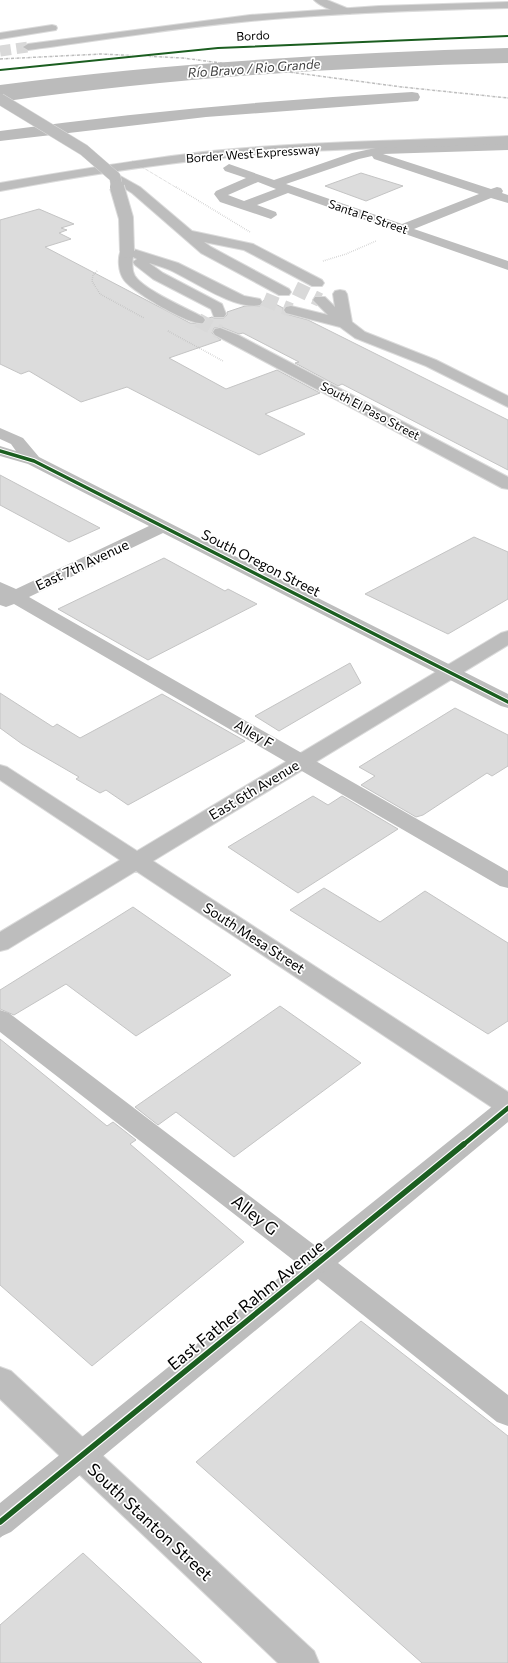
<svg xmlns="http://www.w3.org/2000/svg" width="508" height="1663" viewBox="0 0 508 1663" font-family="Commissioner,sans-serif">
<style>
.water{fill:#bbb}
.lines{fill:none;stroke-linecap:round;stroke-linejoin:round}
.canal{fill:#bbb;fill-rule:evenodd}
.building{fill:#dcdcdc;stroke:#c4c4c4}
.major-tunnel{stroke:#d9d9d9;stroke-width:14;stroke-dasharray:14 7;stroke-linecap:butt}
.highway-tunnel{stroke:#d9d9d9;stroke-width:11;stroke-dasharray:11 5.5;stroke-linecap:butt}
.major-casing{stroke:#dbdbdb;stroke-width:2}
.highway-casing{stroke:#dbdbdb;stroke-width:2}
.path{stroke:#b8b8b8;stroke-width:1.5;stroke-dasharray:0.5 1.5;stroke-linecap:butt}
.minor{fill:#bdbdbd;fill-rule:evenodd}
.major{fill:#bdbdbd;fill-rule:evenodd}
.highway{fill:#bdbdbd;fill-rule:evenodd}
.tram-far1{stroke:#bdbdbd;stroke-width:1}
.tram{stroke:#bdbdbd;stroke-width:1.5}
.rail{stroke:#bdbdbd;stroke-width:1.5;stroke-dasharray:3 1 0.5 1;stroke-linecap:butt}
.major-bridge-far1-casing{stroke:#dbdbdb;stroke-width:12;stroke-linecap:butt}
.major-bridge-casing{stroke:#dbdbdb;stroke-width:16;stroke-linecap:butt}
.path-bridge-far1{stroke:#b8b8b8;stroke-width:1;stroke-dasharray:0.5 1;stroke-linecap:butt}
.path-bridge{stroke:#b8b8b8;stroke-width:1.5;stroke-dasharray:0.5 1.5;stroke-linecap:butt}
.major-bridge-far1{stroke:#bdbdbd;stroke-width:11}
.major-bridge{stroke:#bdbdbd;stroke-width:14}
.cycleway-far3-casing{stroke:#fff;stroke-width:3}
.cycleway-far2-casing{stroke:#fff;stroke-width:5.5}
.cycleway-far1-casing{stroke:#fff;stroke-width:7}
.cycleway-casing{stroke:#fff;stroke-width:8}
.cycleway-far3{stroke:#1b5e20;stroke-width:2}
.cycleway-far2{stroke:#1b5e20;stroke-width:3.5}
.cycleway-far1{stroke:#1b5e20;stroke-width:4.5}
.cycleway{stroke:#1b5e20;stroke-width:5.5}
.labels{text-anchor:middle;stroke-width:3.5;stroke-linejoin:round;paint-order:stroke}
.far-street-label{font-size:12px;fill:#000;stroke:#fff}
.far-water-label{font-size:13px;font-style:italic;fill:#3f3f3f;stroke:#fff}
.street-label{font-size:14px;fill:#000;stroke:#fff}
.near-street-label{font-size:17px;fill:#000;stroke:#fff}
</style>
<rect width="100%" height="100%" fill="#fff"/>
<!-- water -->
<path class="water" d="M508,48V63C338,67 168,78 0,102V85C169,63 338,53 508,48Z"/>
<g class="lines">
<!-- canal -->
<path class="canal" d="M412,92L418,93L420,97L418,101L206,117L0,141V131C137,112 274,100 412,92Z"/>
</g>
<!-- building -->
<path class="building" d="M361,173L403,186L366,201L325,186Z
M39,209L74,224L61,228L67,230L59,233L71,239L45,247L190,323L203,324L206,319L212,317L214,318H224L227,315V312L245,306H260L263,301L266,299L283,308V311L286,314L308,320L508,420V470L342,384L338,386L295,363L299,362L243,333L239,334L221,327L214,328L212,333L221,340L169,358L226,389L277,370L320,393L265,414L305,434L259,455L127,387L81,402L29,371L21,374L0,364V220Z
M0,475L100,528L69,542L0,505Z
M474,537L508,552V599L448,634L365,594Z
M164,558L225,591L228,589L257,604L148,660L58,609Z
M350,663L361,683L279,731L255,716Z
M0,693L53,727L57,724L80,738L162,694L245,741L128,805L106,790L100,793L76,779L79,777L22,744L0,728Z
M455,708L508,735V766L492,776L487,773L423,815L416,817L361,785L375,776L359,767Z
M313,796L328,805L342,796L398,829L298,893L228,847Z
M324,888L380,922L425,891L508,943V1021L488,1034L290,910Z
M133,907L231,975L136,1036L66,984L14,1015L0,1009V990Z
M280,1006L361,1063L234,1157L176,1112L158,1125L135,1107Z
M0,1039L107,1126L113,1122L136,1140L130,1144L244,1242L92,1366L0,1285Z
M361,1321L508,1436V1663H422L196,1462Z
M83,1553L202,1663H0V1625Z"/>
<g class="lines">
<!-- major-tunnel -->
<path class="major-tunnel" d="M295,288L320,300
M264,299L291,310
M198,320L220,332"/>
<!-- highway-tunnel -->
<path class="highway-tunnel" d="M0,51L28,47"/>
<!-- major casing -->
<g class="major-casing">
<path id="major" d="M314,0H327L354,11L352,13C343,16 321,7 314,0Z
M115,173L140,187L192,231L253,244L322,280L324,283L322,286H312L244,250L204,242L211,247L289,289L291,292L289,295H279L201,253L132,193L111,180L109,177Z
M127,247L178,263L244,296L260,299L262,302L260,305C236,311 192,280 170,270C163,267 156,265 149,263L163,273L222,304L226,314L224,317H214L211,309L153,279L135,265L133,262L137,259L133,257C132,263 132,271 135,276C144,290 188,309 203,317L205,320L203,323C190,326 133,292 124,280C118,272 117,256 122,248Z
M340,290L345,291L347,294L352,322L365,332L436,360L508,396V407L426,366L355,338L340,327L286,313L284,310L286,307L291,306L328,315L313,300L315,297H325L335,307L333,294L335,291Z
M220,328L238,335L508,477V489L502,488L215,335L213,332L215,329Z
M508,631V645L153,861L508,1092V1115L499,1112L136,871L8,949L0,951V932L120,860L0,780V765L7,767L137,851L501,633Z
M0,1367L11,1371L314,1651L319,1663H278L0,1399Z"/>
</g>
<!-- highway casing -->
<g class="highway-casing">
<path id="highway" d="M508,2V8C422,10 336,13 251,21C176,28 102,40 28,50L23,47L28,44L250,15L379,6Z
M52,25L56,26L57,28L56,30L0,39V33Z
M508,136V144C410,148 310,148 212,159C141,166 70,178 0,191V183C70,171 141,159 212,151C310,141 410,141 508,136Z"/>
</g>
<!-- path -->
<path class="path" d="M323,261L346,254L376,241
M97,271L93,275L92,281L100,294L144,318
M168,331L223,361"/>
<!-- minor -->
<path class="minor" d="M508,142V150L383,154L491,189L497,187L501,188L503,191L502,193L508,195V203L491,198L414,229L508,261V270L288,193L257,205L276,212L277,215L271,219L220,202L214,194L216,191L246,178L225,171L223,168L229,164L274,180L352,153L385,146ZM372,156L374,159L479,194L402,224L286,184L359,159ZM258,182L276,189L244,201L228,195Z
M0,428L23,438L39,457L508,694V708L501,706L163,533L29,597L508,871V888L500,886L14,604L6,607L0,605V582L16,589L149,526L28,464L0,456V446L16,451L11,444L0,439Z
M0,1010L9,1013L317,1247L499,1101L508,1098V1122L338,1263L508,1395V1426L497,1422L318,1279L11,1532L0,1537V1503L297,1263L0,1032Z"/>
<!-- major -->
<use href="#major" class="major"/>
<!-- highway -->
<use href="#highway" class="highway"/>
<!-- tram-far1 -->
<path class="tram-far1" d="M476,1145L508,1119"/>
<!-- tram -->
<path class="tram" d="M0,1537L478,1144"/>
<!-- rail -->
<path class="rail" d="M0,59L101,54L183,58L402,87L508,98"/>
<!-- major-bridge-far1 casing -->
<g class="major-bridge-far1-casing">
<path id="major-bridge-far1" d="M0,99L84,150L115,177L117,188"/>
</g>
<!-- major-bridge casing -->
<g class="major-bridge-casing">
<path id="major-bridge" d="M117,187L126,218L127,251"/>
</g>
<!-- path-bridge-far1 -->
<path class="path-bridge-far1" d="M132,161L177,188"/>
<!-- path-bridge -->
<path class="path-bridge" d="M176,187L250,232"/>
<!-- major-bridge-far1 -->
<use href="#major-bridge-far1" class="major-bridge-far1"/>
<!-- major-bridge -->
<use href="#major-bridge" class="major-bridge"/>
<!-- cycleway-far3 casing -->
<g class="cycleway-far3-casing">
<path id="cycleway-far3" d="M0,70L218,48L508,36"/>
</g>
<!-- cycleway-far2 casing -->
<g class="cycleway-far2-casing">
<path id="cycleway-far2" d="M0,451L34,461L508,702"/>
</g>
<!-- cycleway-far1 casing -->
<g class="cycleway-far1-casing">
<path id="cycleway-far1" d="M463,1145L508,1108"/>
</g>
<!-- cycleway casing -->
<g class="cycleway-casing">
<path id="cycleway" d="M0,1522L464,1144"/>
</g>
<!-- cycleway-far3 -->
<use href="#cycleway-far3" class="cycleway-far3"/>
<!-- cycleway-far2 -->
<use href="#cycleway-far2" class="cycleway-far2"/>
<!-- cycleway-far1 -->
<use href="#cycleway-far1" class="cycleway-far1"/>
<!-- cycleway -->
<use href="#cycleway" class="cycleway"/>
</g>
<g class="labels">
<!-- far-street labels -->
<g class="far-street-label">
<text transform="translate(253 36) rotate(-3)" y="4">Bordo</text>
<text transform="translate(253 154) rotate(-4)" y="4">Border West Expressway</text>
<text transform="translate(368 217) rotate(19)" y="4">Santa Fe Street</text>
<text transform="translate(370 411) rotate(28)" y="4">South El Paso Street</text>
</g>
<!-- far-water labels -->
<g class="far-water-label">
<text transform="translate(254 68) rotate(-4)" y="5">Río Bravo / Rio Grande</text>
</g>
<!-- street labels -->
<g class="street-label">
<text transform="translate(261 563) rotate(27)" y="5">South Oregon Street</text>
<text transform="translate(82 565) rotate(-25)" y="5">East 7th Avenue</text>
<text transform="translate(254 734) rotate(30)" y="5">Alley F</text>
<text transform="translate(254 790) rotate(-31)" y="5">East 6th Avenue</text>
<text transform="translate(254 938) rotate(33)" y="5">South Mesa Street</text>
</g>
<!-- near-street labels -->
<g class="near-street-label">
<text transform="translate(255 1215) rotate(38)" y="6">Alley G</text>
<text transform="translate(246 1305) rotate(-39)" y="6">East Father Rahm Avenue</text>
<text transform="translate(150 1522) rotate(43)" y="6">South Stanton Street</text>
</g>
</g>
</svg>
